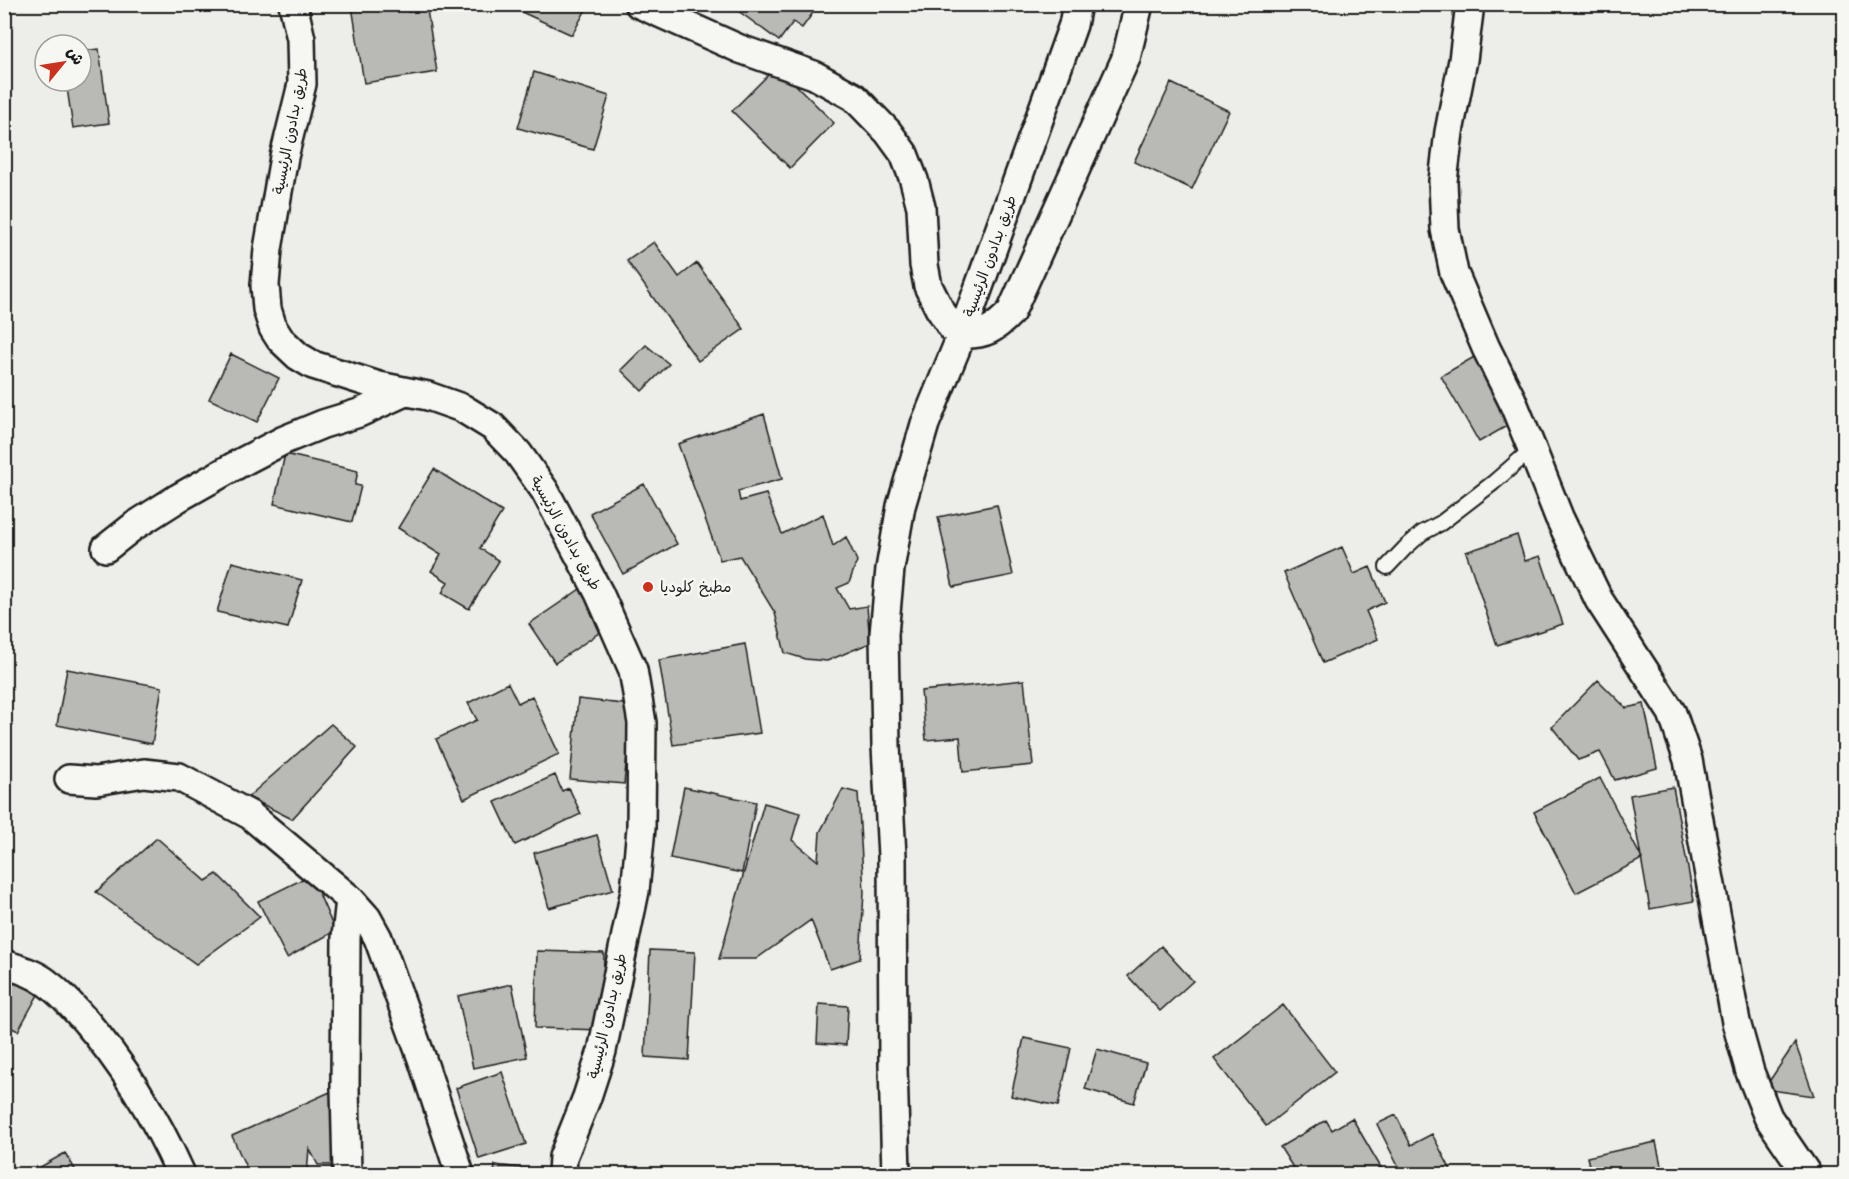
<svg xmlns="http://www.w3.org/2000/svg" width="1849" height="1179" viewBox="0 0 1849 1179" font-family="'Shantell Sans','Playpen Sans Arabic',sans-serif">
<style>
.building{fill:#b9b9b6;stroke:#1c1c1c;stroke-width:1.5}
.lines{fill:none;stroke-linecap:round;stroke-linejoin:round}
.service-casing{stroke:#1c1c1c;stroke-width:18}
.minor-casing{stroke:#1c1c1c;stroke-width:32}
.service{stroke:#f6f6f2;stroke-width:14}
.minor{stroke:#f6f6f2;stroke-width:27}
.poi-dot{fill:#c8321e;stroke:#f6f6f2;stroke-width:2}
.labels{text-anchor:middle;stroke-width:5;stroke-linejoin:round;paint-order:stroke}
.street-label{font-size:15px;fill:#1c1c1c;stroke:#f6f6f2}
.poi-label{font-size:15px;fill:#1c1c1c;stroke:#f6f6f2;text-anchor:start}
</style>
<rect width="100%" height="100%" fill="#edede9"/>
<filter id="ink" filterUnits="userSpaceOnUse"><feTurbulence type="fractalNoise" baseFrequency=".0167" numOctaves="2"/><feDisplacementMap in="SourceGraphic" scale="12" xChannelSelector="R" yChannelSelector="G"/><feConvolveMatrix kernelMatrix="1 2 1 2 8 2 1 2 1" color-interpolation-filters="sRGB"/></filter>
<g filter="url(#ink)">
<!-- building -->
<path class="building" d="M361,4H407L408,12L427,10L437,72L364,83L352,6Z
M504,4H589L572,35Z
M729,4H816L818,6L802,28L793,22L779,41Z
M99,49L109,123L73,128L66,81H81V51Z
M777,66L834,123L790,168L732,111Z
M534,72L609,96L593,149L518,128Z
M1171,83L1229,111L1192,189L1134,162Z
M654,242L679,277L697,263L744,329L698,361L627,261Z
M646,345L669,364L642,391L621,370Z
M1481,353L1519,419L1479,442L1441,376Z
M231,354L279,378L257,422L209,399Z
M764,414L782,479L738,491L740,501L766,494L782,534L823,514L833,546L846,537L857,561L849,583L837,588L849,609L867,606L870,643L827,661L805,659L785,653L775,613L740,556L720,560L678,444Z
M285,454L358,471L355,485L361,486L352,522L274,504Z
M434,469L502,512L480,548L499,561L469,609L442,593L448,582L431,571L441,555L398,528Z
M644,484L677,544L623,574L590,513Z
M997,505L1013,575L953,587L938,517Z
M1517,535L1525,561L1540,556L1563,624L1497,645L1466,552Z
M1342,547L1354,574L1370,567L1385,602L1366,611L1378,639L1323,663L1284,573Z
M232,562L302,580L288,628L217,612Z
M586,585L612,624L555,663L529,624Z
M745,644L760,733L673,745L659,660Z
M67,669L162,687L152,744L57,725Z
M1024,680L1033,765L963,772L960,737L926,740L921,691Z
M1598,680L1626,708L1644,704L1657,768L1615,780L1600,752L1578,760L1552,727Z
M508,683L518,703L532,696L559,754L464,799L436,739L477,720L468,703Z
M578,699L632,705L624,784L570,779Z
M331,724L357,747L292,819L248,797Z
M555,775L562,791L569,788L581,814L515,845L495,802Z
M1600,778L1642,859L1576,893L1534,812Z
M684,787L756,802L742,873L670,858Z
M1673,787L1694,901L1650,909L1630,795Z
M843,789L858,793L864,892L860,959L830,969L811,920L756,959H719L764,803L800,813L792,840L818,861L820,832Z
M597,835L613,890L549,908L534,853Z
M157,838L206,881L217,874L260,917L196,964L96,892Z
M311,875L335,931L287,958L258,901Z
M1161,946L1193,981L1160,1011L1128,976Z
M650,950L695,952L689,1060L645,1057Z
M537,951L604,953L602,1030L535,1028Z
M5,971L40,991L18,1031L4,1024Z
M512,984L527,1057L473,1068L458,996Z
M819,1004L848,1006L846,1045L817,1043Z
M1283,1005L1335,1072L1266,1126L1214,1059Z
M1024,1038L1071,1048L1058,1106L1011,1096Z
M1795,1043L1814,1096L1764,1089Z
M1097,1049L1146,1063L1134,1103L1085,1089Z
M502,1072L526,1144L479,1159L456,1088Z
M339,1088L340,1165H318L309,1148L307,1174H249L232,1136Z
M1396,1115L1411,1145L1432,1134L1453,1174H1402L1377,1124Z
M1352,1118L1383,1171L1377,1174H1297L1280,1147L1326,1120L1332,1130Z
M1656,1142L1663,1174H1591L1587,1157Z
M65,1153L78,1174H28Z
M495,1165L554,1172L553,1174H494Z"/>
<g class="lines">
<!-- service casing -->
<g class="service-casing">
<path id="service" d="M1387,567L1405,548L1422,533L1441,523L1493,483L1532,449"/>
</g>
<!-- minor casing -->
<g class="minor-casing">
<path id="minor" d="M293,4L301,39L302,84L284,157L268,249L265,285L267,309L273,328L280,339L298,356L313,365L379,386L428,396L462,408L493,427L518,453L545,491L599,593L633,670L642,723L641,828L635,891L602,1051L587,1097L563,1157L562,1174
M639,4L740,49L814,75L854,97L888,132L904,154L914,180L921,207L924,265L928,286L939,308L952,328L962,334
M1470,4L1463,60L1449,132L1443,181L1445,229L1454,273L1486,348L1512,400L1532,449L1559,517L1599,600L1672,713L1688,760L1736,1022L1750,1072L1768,1117L1807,1174
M962,334C985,335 995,329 1011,312L1126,58L1139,4
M106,548L134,526L178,498L240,463L284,440L323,424L359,413L405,392
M69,779L96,781L144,773L179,777L250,815L350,899L346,937L345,1088L347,1174
M350,899L367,918L378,938L422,1059L460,1174
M4,964C19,969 34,973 47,983C61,993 71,1005 83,1018C124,1065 156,1118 181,1174
M896,1174L893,1065L892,856L886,746L884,634L890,569L901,506L925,424L962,334L1073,25L1077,4"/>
</g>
<!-- service -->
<use href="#service" class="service"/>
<!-- minor -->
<use href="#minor" class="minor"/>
</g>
</g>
<!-- markers -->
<circle class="poi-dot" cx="648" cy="587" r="6"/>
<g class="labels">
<!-- street labels -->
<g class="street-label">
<text transform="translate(290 131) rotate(-79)" y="5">طريق بدادون الرئيسية</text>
<text transform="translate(990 256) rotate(-70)" y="5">طريق بدادون الرئيسية</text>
<text transform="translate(566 533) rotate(61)" y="5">طريق بدادون الرئيسية</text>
<text transform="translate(607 1016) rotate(-77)" y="5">طريق بدادون الرئيسية</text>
</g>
<!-- poi labels -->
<g class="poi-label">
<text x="660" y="592">مطبخ كلوديا</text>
</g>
</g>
<!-- margin -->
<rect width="1849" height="1179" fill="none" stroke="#f6f6f2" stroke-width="24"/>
<rect x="12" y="12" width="1825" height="1155" fill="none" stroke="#1c1c1c" stroke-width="2" filter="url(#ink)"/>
<!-- north arrow -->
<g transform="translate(63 63) rotate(60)"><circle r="28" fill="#f6f6f2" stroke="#9f9f9c" stroke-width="1.5"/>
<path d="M0-4.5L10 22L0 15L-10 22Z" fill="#c8321e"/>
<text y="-9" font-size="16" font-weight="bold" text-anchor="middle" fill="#1c1c1c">ش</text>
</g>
</svg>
